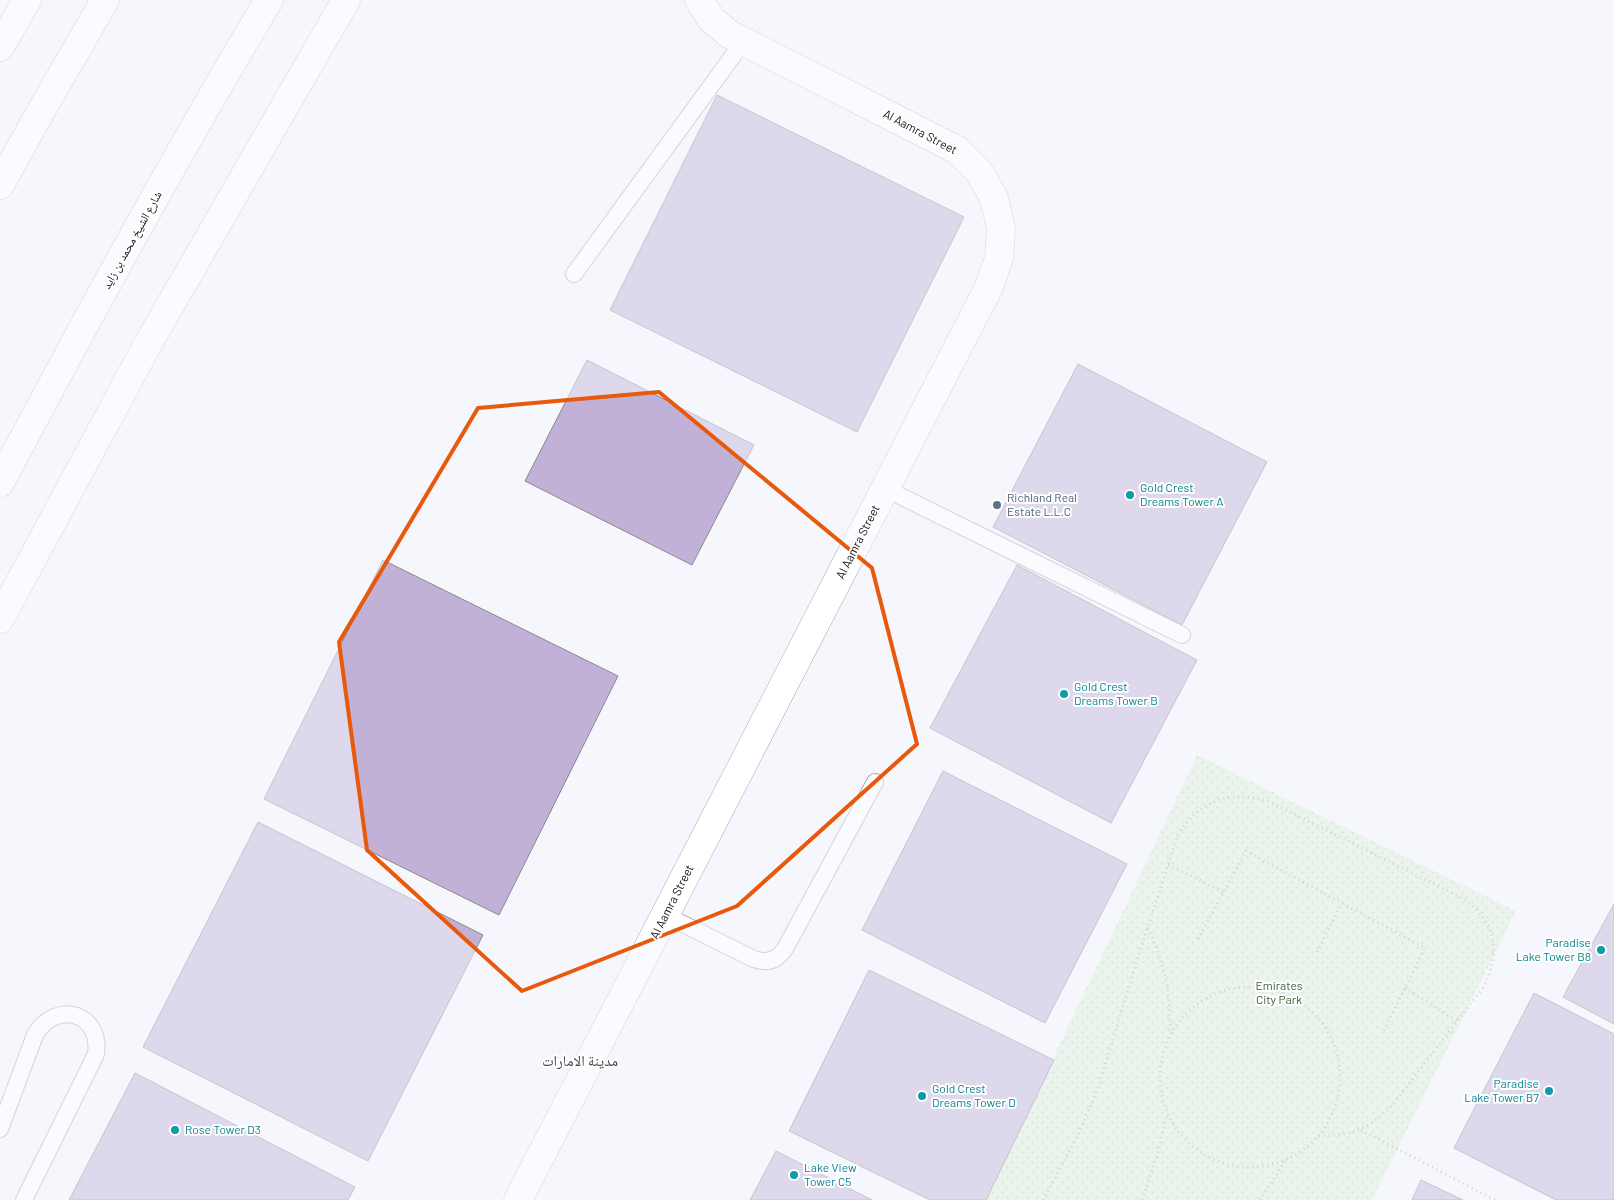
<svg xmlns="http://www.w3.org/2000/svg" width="1614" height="1200" viewBox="0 0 1614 1200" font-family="Barlow,'Noto Naskh Arabic',sans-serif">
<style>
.park{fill:url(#park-dots)}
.building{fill:#c1b1d7;stroke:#8a888e}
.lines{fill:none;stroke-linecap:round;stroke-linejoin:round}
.service-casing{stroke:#aaabb1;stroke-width:18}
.minor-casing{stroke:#aaabb1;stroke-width:29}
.motorway-casing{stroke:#aaabb1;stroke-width:29}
.path{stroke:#a5a5aa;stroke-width:3;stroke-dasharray:1 4;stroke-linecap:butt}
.service{stroke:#fff;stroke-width:16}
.minor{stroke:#fff;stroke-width:28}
.motorway{stroke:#fff;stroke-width:28}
.marked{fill:none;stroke:#e8590c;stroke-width:4;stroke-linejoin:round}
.culture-dot{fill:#0f9aa8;stroke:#fff;stroke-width:2}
.service-dot{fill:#5c6f8a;stroke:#fff;stroke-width:2}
.labels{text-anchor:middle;stroke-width:4;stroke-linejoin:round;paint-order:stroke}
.street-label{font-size:12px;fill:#151517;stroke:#fff}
.culture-label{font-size:12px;fill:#0d838f;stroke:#fff;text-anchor:start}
.service-label{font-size:12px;fill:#4e5e75;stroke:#fff;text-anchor:start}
.park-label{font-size:12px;fill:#375e30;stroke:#fff}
.quarter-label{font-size:15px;fill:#494a4f;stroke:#fff}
</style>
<defs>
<pattern id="park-dots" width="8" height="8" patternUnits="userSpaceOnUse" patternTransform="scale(1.25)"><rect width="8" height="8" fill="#dbf0d7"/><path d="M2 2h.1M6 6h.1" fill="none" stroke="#bbcdb8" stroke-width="1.8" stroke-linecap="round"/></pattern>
</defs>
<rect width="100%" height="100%" fill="#f6f7fd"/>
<!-- park -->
<path class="park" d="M1197,755L1516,911L1372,1200H986Z"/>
<!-- building -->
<path class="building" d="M717,95L964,217L857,432L610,310Z
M587,360L754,445L692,565L525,481Z
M1078,364L1267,462L1182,625L993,527Z
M383,560L618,676L499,915L264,799Z
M1017,565L1197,660L1111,823L930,728Z
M943,771L1127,864L1045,1023L862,930Z
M258,822L483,935L368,1161L143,1047Z
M1614,904V1024L1563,997Z
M869,970L1054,1060L986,1200H930L789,1131Z
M1534,993L1614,1034V1200H1556L1454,1148Z
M135,1073L355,1187L348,1200H69Z
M776,1151L872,1200H750Z
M1421,1180L1463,1200H1412Z"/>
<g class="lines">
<!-- service casing -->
<g class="service-casing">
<path id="service" d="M574,274L743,42
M886,489L1182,635
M665,915L754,959C768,964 778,960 786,947L875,782
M0,1129L35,1035C56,999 102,1013 96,1054L24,1200"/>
</g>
<!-- minor casing -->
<g class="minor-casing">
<path id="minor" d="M518,1200L989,287L999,258L1001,228L994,198L979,172L957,150L729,34L712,20L699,0"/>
</g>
<!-- motorway casing -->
<g class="motorway-casing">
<path id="motorway" d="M0,47L27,0
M0,185L41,111L105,0
M0,483C86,320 174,158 269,0
M0,619L149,342L346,0"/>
</g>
<!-- path -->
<path class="path" d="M1168,865L1224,892
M1148,928C1165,966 1171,991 1170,1033
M1198,939L1246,851L1425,948L1383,1032
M1317,952L1342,903
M1160 1077a90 90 0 1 1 180 0a90 90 0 1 1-180 0Z
M1405,988L1457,1021
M1361,1130L1495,1200
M1043,1200L1077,1137L1098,1088L1138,957L1178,834C1201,800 1230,789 1270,802L1462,898C1496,921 1502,952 1483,988L1394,1103C1373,1127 1350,1137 1318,1136
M1142,1200L1157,1155L1167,1114
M1260,1200L1286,1160"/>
<!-- service -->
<use href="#service" class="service"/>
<!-- minor -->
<use href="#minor" class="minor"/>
<!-- motorway -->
<use href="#motorway" class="motorway"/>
</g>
<!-- marked area -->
<path d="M0 0H1614V1200H0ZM659,392L872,568L917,744L737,906L522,991L367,850L339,642L478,408Z" fill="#f6f7fd" fill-opacity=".55" fill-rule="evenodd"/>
<path class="marked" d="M659,392L872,568L917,744L737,906L522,991L367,850L339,642L478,408Z"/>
<!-- markers -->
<g class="culture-dot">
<circle cx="1130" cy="495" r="5"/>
<circle cx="1064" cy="694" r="5"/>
<circle cx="1601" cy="950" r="5"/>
<circle cx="1549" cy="1091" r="5"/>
<circle cx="922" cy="1096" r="5"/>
<circle cx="175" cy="1130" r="5"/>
<circle cx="794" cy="1175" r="5"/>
</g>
<circle class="service-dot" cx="997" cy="505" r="5"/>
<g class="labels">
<!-- street labels -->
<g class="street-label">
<text transform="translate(920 132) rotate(28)" y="4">Al Aamra Street</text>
<text transform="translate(132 240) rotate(-61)" y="4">شارع الشيخ محمد بن زايد</text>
<text transform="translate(858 542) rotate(-63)" y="4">Al Aamra Street</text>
<text transform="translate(672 902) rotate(-63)" y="4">Al Aamra Street</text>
</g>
<!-- culture labels -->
<g class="culture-label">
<text x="1140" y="492">Gold Crest<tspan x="1140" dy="14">Dreams Tower A</tspan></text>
<text x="1074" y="691">Gold Crest<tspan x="1074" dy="14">Dreams Tower B</tspan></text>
<text x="1591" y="947" text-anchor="end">Paradise<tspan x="1591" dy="14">Lake Tower B8</tspan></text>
<text x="1539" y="1088" text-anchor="end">Paradise<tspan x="1539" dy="14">Lake Tower B7</tspan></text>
<text x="932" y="1093">Gold Crest<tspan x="932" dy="14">Dreams Tower D</tspan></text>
<text x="185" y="1134">Rose Tower D3</text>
<text x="804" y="1172">Lake View<tspan x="804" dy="14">Tower C5</tspan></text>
</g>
<!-- service labels -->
<g class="service-label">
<text x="1007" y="502">Richland Real<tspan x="1007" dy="14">Estate L.L.C</tspan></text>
</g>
<!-- park labels -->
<g class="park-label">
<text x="1279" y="990">Emirates<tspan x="1279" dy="14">City Park</tspan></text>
</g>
<!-- quarter labels -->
<g class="quarter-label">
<text x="580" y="1066">مدينة الامارات</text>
</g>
</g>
</svg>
